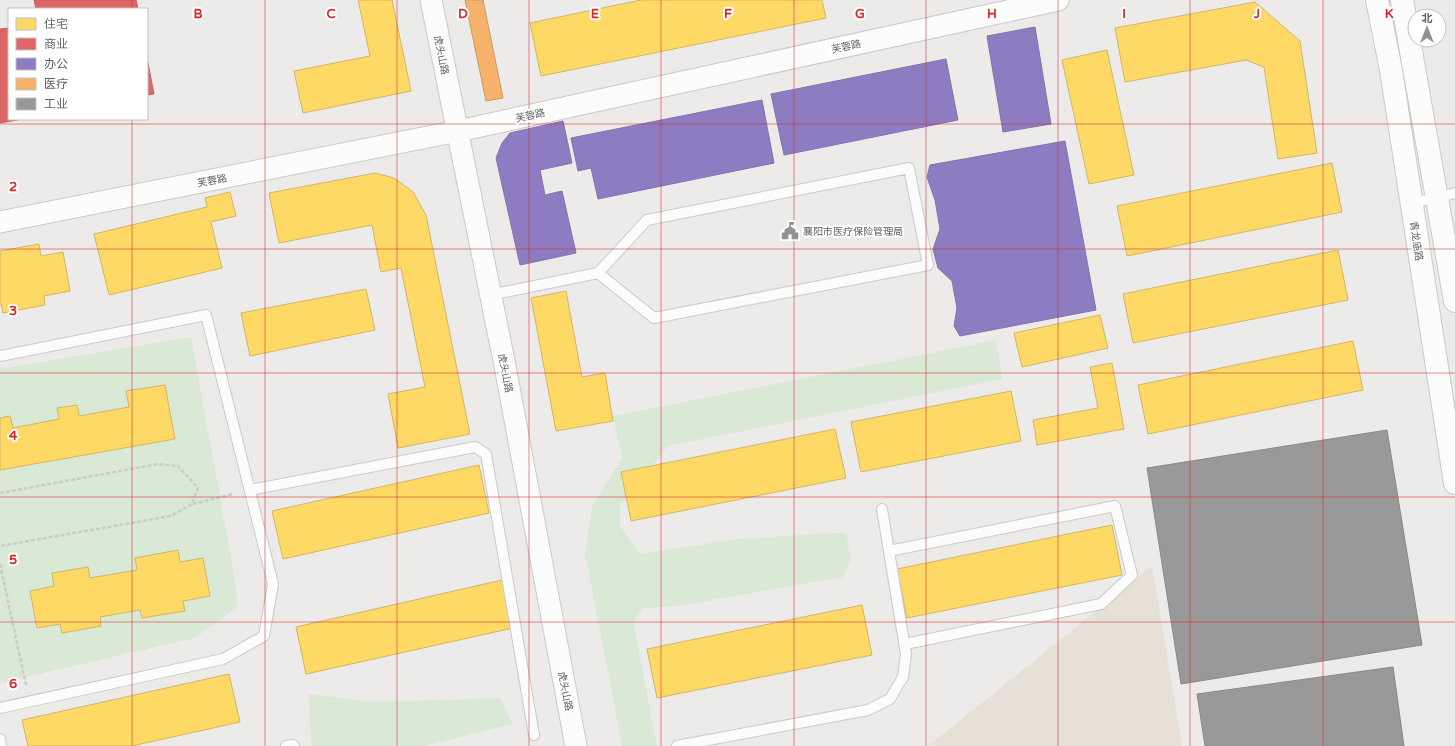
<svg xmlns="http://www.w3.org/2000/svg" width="1455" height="746" viewBox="0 0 1455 746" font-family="'Varela Round','Noto Sans SC',sans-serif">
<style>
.commercial{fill:#e6e0d7}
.green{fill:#dae8d6}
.homes{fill:#ffd966;stroke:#cfb666}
.shops{fill:#e06666;stroke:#b96566}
.offices{fill:#8e7cc3;stroke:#8074a7}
.health{fill:#f6b26b;stroke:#c89a6a}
.industry{fill:#999;stroke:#87898a}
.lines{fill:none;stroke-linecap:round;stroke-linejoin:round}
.lane-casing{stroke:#cac9c9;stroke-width:12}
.street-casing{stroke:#cac9c9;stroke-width:23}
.secondary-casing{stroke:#c9c9c9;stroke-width:24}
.path{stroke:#c8cdca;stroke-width:2.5;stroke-dasharray:4 2;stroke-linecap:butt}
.lane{stroke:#fcfcfc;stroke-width:10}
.street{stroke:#fcfcfc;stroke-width:21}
.secondary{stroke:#fcfcfc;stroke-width:22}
.grid{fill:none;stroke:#d62828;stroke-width:1;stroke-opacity:0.55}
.labels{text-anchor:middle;stroke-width:4;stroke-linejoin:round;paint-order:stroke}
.street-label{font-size:10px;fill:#5e6366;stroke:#fff}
.poi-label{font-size:10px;fill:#5e6366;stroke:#fff;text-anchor:start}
.grid-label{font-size:13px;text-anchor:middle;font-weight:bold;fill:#d62828;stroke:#fff;stroke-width:4;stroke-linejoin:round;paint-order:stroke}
</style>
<rect width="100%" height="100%" fill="#edebe9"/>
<!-- commercial -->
<path class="commercial" d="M1152,566L1182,746H928Z"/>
<!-- green -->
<path class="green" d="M191,337L233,568L238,606L195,638L0,683V369Z
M996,340L1002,379L668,446L620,506V526L640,554L737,539L837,533L846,534L851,560L843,577L678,606L644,608L633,621L657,746H622L585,553L592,507L622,458L613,416Z
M309,694L373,702L500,698L513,724L426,746H311Z"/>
<!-- homes -->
<path class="homes" d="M358,0H392L411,91L303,113L294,71L370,56Z
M641,0H822L826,18L541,76L530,23Z
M1255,2L1300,41L1317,153L1278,159L1264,67L1246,60L1125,82L1115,28Z
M1107,50L1134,175L1089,184L1062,60Z
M1332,163L1342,212L1127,256L1117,206Z
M375,173L394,178L413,192L426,215L470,434L398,448L388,394L425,387L401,268L381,272L372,225L279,243L269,193Z
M230,192L236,216L211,222L222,268L109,295L94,234L207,207L205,198Z
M39,244L41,256L63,252L70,291L44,296L45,305L3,313L1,304H0V251Z
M1338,250L1348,300L1133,343L1123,294Z
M366,289L375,330L250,356L241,313Z
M566,291L582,377L605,373L613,421L556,431L531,298Z
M1100,315L1108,348L1022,367L1014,333Z
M1353,341L1363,390L1148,434L1138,385Z
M1112,363L1124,429L1037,445L1033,420L1098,408L1090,367Z
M165,385L175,439L0,470V418L10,416L13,428L59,419L57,408L77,405L79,416L129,407L126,391Z
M1011,391L1021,441L861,472L851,422Z
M835,429L846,478L631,521L621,472Z
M479,465L489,513L283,559L272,511Z
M1112,525L1122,575L907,618L897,569Z
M178,550L180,562L203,558L210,596L183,601L185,611L142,618L140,610L100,617L101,626L62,633L60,624L37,628L30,591L54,586L52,573L88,567L90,578L137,570L135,558Z
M502,580L513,628L306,674L296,627Z
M862,605L872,655L657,698L647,649Z
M229,674L240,722L132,746H28L22,720Z"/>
<!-- shops -->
<path class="shops" d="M34,0H136L138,9H36Z
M9,28V119H23L0,123V29Z
M147,58L154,94L147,95Z"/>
<!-- offices -->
<path class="offices" d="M1035,27L1051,124L1003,132L987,36Z
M946,59L958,120L784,155L771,94Z
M762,100L774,163L598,199L591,168L578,171L571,138Z
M563,121L572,163L540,170L545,195L562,191L576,253L520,265L496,158L502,143L510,133Z
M1065,141L1096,310L960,336L954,326L957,308L952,281L938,268L933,249L940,229L935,200L927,177L930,165Z"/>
<!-- health -->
<path class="health" d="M465,0H483L503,98L486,101Z"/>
<!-- industry -->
<path class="industry" d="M1387,430L1422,645L1181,684L1147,468Z
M1393,667L1404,746H1205L1197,694Z"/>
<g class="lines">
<!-- lane casing -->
<g class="lane-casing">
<path id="lane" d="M1412,203L1455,193
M490,295L598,273L654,318L928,265L909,168L647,220L598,273
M0,356L206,315L273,584L264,636L223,659L0,708
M250,490L475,447L486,454L534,735
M889,551L1115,506L1132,575L1101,604L905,644
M0,739L1,746
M286,746L293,745L294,746
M677,746L868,710L890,699L903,677L906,654L882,509"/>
</g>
<!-- street casing -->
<g class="street-casing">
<path id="street" d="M431,0L504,361L576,746
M0,222L458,131L1058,0"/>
</g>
<!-- secondary casing -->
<g class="secondary-casing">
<path id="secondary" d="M1377,0L1391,70L1455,483
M1402,0L1455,301"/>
</g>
<!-- path -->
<path class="path" d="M0,493L158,464L178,466L198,488L192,504L171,516L0,546
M193,504L233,494
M0,564L26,685"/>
<!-- lane -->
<use href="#lane" class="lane"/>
<!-- street -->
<use href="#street" class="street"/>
<!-- secondary -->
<use href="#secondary" class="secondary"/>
</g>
<!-- grid -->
<path class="grid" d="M132,0V9M265,0V746M397,0V746M529,0V746M661,0V746M794,0V746M926,0V746M1058,0V746M1190,0V746M1323,0V746M132,119V746M0,124H1455M0,249H1455M0,373H1455M0,497H1455M0,622H1455"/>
<!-- icons -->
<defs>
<g id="civic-bare" transform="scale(1.38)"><path d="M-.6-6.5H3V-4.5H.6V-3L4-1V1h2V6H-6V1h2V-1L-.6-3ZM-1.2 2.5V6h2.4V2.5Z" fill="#909394" stroke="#fff" stroke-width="2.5" paint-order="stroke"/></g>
</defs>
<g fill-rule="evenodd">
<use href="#civic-bare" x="790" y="231"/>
</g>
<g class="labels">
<!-- street labels -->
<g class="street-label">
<text transform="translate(846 46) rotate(-12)" y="4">芙蓉路</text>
<text transform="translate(442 55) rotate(79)" y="4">虎头山路</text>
<text transform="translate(530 115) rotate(-12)" y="4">芙蓉路</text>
<text transform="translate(212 180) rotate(-11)" y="4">芙蓉路</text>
<text transform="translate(1417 241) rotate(81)" y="4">青龙庙路</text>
<text transform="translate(506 373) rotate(79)" y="4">虎头山路</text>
<text transform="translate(566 691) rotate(79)" y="4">虎头山路</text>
</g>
<!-- poi labels -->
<g class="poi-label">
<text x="803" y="235">襄阳市医疗保险管理局</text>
</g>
</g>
<g class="grid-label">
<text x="198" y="18">B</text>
<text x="331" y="18">C</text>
<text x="463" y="18">D</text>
<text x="595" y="18">E</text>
<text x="728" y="18">F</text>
<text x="860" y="18">G</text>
<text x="992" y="18">H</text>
<text x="1124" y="18">I</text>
<text x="1257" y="18">J</text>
<text x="1389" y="18">K</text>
<text x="13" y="191">2</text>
<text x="13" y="315">3</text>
<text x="13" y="440">4</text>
<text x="13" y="564">5</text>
<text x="13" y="688">6</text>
</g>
<!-- legend -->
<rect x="8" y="8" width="140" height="112" fill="#ffffff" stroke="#bfc1c2"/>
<rect x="16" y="18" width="20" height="12" fill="#ffd966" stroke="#bfc1c2"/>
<text x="44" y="28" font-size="12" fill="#5e6366">住宅</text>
<rect x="16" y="38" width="20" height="12" fill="#e06666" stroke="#bfc1c2"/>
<text x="44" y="48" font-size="12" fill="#5e6366">商业</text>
<rect x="16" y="58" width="20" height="12" fill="#8e7cc3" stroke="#bfc1c2"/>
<text x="44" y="68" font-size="12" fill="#5e6366">办公</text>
<rect x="16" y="78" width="20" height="12" fill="#f6b26b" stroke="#bfc1c2"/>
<text x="44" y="88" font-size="12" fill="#5e6366">医疗</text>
<rect x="16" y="98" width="20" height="12" fill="#999999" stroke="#bfc1c2"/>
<text x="44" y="108" font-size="12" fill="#5e6366">工业</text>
<!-- north arrow -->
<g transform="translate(1427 28)"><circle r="19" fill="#ffffff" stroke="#bfc1c2"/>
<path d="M0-3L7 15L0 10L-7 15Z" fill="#909394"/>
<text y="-6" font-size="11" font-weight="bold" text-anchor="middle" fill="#5e6366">北</text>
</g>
</svg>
